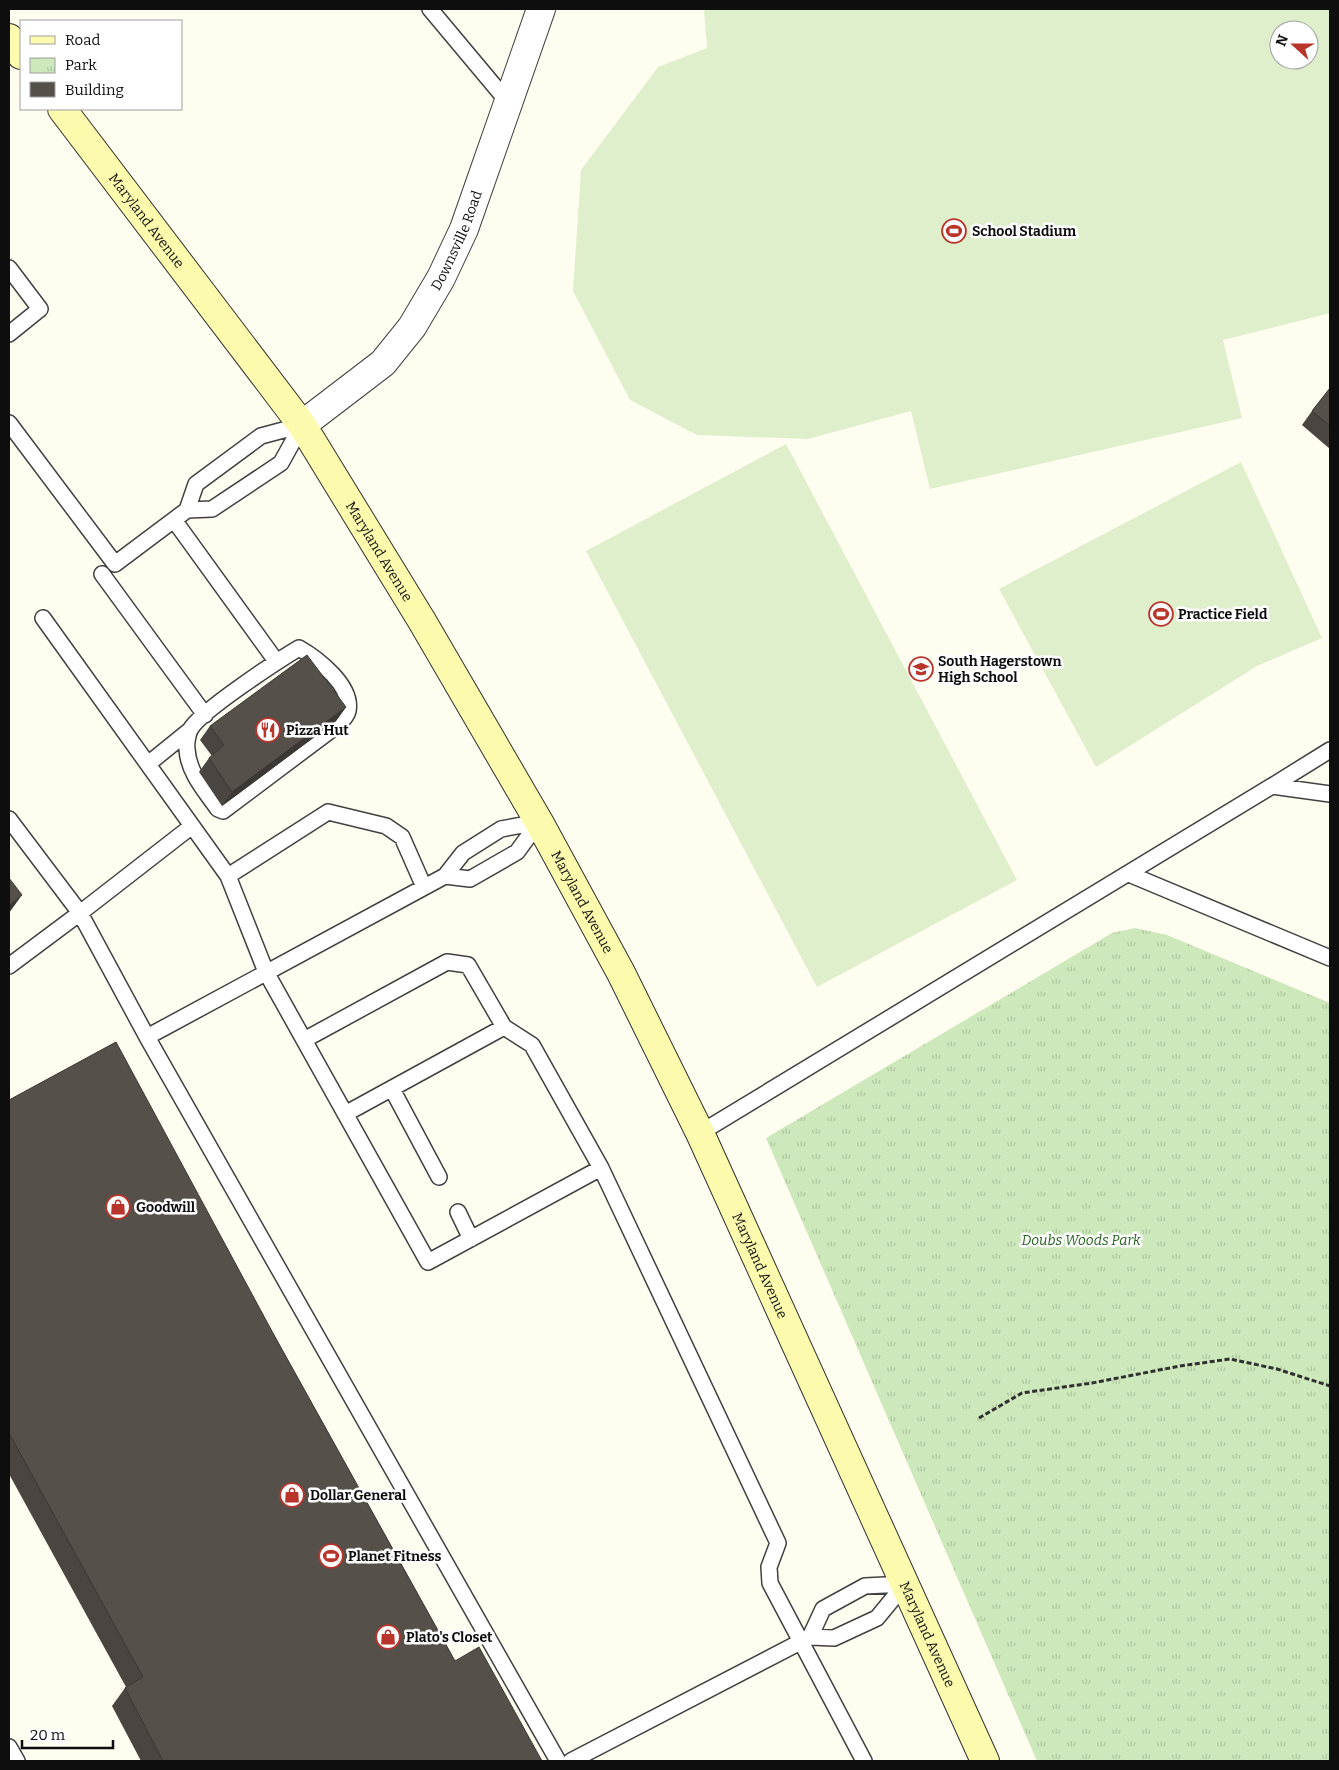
<svg xmlns="http://www.w3.org/2000/svg" width="1339" height="1770" viewBox="0 0 1339 1770" font-family="Bitter,serif">
<style>
.park{fill:url(#park-tufts)}
.pitch{fill:#dfefcc;fill-rule:evenodd}
.lines{fill:none;stroke-linecap:round;stroke-linejoin:round}
.service-casing{stroke:#414141;stroke-width:18}
.minor-casing{stroke:#414141;stroke-width:30}
.secondary-casing{stroke:#303030;stroke-width:30}
.path{stroke:#303030;stroke-width:3;stroke-dasharray:5 2.5;stroke-linecap:butt}
.service{stroke:#fff;stroke-width:15}
.minor{stroke:#fff;stroke-width:28}
.secondary{stroke:#fcfbad;stroke-width:28}
.wall{fill:#4a4540}
.shaded-wall{fill:#3c3834}
.building{fill:#56504b;stroke:#3c3834}
.labels{text-anchor:middle;stroke-width:5;stroke-linejoin:round;paint-order:stroke}
.street-label{font-size:14px;fill:#0e0e0e;stroke:#fff}
.poi-label{font-size:14px;font-weight:bold;fill:#0e0e0e;stroke:#fff;text-anchor:start}
.park-label{font-size:14px;font-style:italic;fill:#276321;stroke:#fff}
</style>
<defs>
<pattern id="park-tufts" width="24" height="20" patternUnits="userSpaceOnUse" patternTransform="scale(1.25)"><rect width="24" height="20" fill="#cde8ba"/><path d="M3 7l-1-3M5 7V3M7 7l1-3M15 17l-1-3M17 17v-4M19 17l1-3" fill="none" stroke="#afc69f"/></pattern>
</defs>
<rect width="100%" height="100%" fill="#fefdf0"/>
<!-- park -->
<path class="park" d="M1135,928L1167,935L1330,1003V1761H1037L766,1138L1112,933Z"/>
<!-- pitch -->
<path class="pitch" d="M704,9H1330V313L1223,340L1242,418L930,489L911,411L808,439L697,435L630,400L573,291L581,170L658,67L707,48ZM1279,30H1309V60H1279Z
M786,444L1017,880L817,987L586,551Z
M1241,462L1322,638L1257,666L1096,767L999,589Z"/>
<g class="lines">
<!-- service casing -->
<g class="service-casing">
<path id="service" d="M430,9L507,101
M9,268L40,309L9,334
M9,423L115,564L187,510L212,509L281,463L302,425
M187,510L196,484L261,436L302,425
M174,520L276,661
M102,574L205,715
M43,618L228,876L328,812L386,826L402,837L424,887
M299,648C318,659 353,686 348,711C347,716 342,721 339,724L223,811L218,809C205,791 188,772 187,749C186,744 188,734 190,730C199,712 279,660 299,648Z
M148,764L190,730
M1272,786L1330,750
M9,819L80,913L9,966
M192,826L80,913L147,1037L445,876L463,853L501,829L539,822L517,852L470,879L445,876
M1129,874L1330,958
M228,876L266,972L428,1262L601,1168
M147,1037L558,1761
M304,1040L447,962L468,965L504,1027
M392,1089L439,1177
M345,1114L504,1027L532,1045L601,1168L778,1543L769,1567L770,1583L864,1761
M700,1133L1272,786L1330,794
M458,1212L471,1239
M9,1747L17,1761
M571,1761L810,1637L834,1638L877,1618L905,1584L865,1586L823,1609L810,1637"/>
</g>
<!-- minor casing -->
<g class="minor-casing">
<g id="minor">
<path id="s1" d="M302,425L383,363L412,327L441,278L464,229L541,9"/>
</g>
</g>
<!-- secondary casing -->
<g class="secondary-casing">
<g id="secondary">
<path d="M9,38L21,55"/>
<path id="s2" d="M62,109L302,425L422,621L539,822L621,973L700,1133L985,1761"/>
</g>
</g>
<!-- path -->
<path class="path" d="M979,1418L1022,1393L1092,1383L1180,1366L1230,1359L1277,1369L1330,1386"/>
<!-- service -->
<use href="#service" class="service"/>
<!-- minor -->
<use href="#minor" class="minor"/>
<!-- secondary -->
<use href="#secondary" class="secondary"/>
</g>
<!-- wall -->
<path class="wall" d="M1330,388V449L1302,425L1312,411Z
M346,707L336,721L222,806L199,772L209,758L212,756L200,740L210,726Z
M9,1100L274,1335L455,1661L542,1761H141L112,1706L125,1688L126,1687L9,1474Z"/>
<!-- shaded-wall -->
<path class="shaded-wall" d="M346,707L336,721L222,806L232,792Z
M22,895L9,913V905Z"/>
<!-- building -->
<path class="building" d="M1330,388V426L1312,411Z
M307,655L346,707L232,792L209,758L224,745L210,726Z
M9,878L22,895L9,905Z
M116,1042L274,1335L455,1661L479,1647L542,1761H163L125,1688L143,1677L9,1433V1100Z"/>
<!-- icons -->
<defs>
<g id="stadium-ring" transform="scale(1.25)"><circle r="9.5" fill="#fff" stroke="#b9342b" stroke-width="1.5"/><path d="M0-5a6.5 5 0 1 0 0 10a6.5 5 0 1 0 0-10ZM-3.5-1.8h7v3.6h-7Z" fill="#b9342b"/></g>
<g id="school-ring" transform="scale(1.25)"><circle r="9.5" fill="#fff" stroke="#b9342b" stroke-width="1.5"/><path d="M0-5L7-2L0 1L-7-2ZM-4 1L0 2.5L4 1V4Q0 6-4 4Z" fill="#b9342b"/></g>
<g id="restaurant-ring" transform="scale(1.25)"><circle r="9.5" fill="#fff" stroke="#b9342b" stroke-width="1.5"/><path d="M-5-6h1v4h1v-4h1v4h1v-4h1v5L-1.5 .5V6h-2V.5L-5-1ZM5-6V6H3V1.5H1.5Q1.5-4 5-6Z" fill="#b9342b"/></g>
<g id="shop-ring" transform="scale(1.25)"><circle r="9.5" fill="#fff" stroke="#b9342b" stroke-width="1.5"/><path d="M-5-2.5h2.3a2.7 3.5 0 0 1 5.4 0H5L5.5 6h-11ZM-1.5-2.5h3a1.5 2.3 0 0 0-3 0Z" fill="#b9342b"/></g>
</defs>
<g fill-rule="evenodd">
<use href="#stadium-ring" x="954" y="231"/>
<use href="#stadium-ring" x="1161" y="614"/>
<use href="#school-ring" x="921" y="669"/>
<use href="#restaurant-ring" x="268" y="730"/>
<use href="#shop-ring" x="118" y="1207"/>
<use href="#shop-ring" x="292" y="1495"/>
<use href="#stadium-ring" x="331" y="1556"/>
<use href="#shop-ring" x="388" y="1637"/>
</g>
<g class="labels">
<!-- street labels -->
<g class="street-label">
<text dy="5" stroke="none"><textPath href="#s2" startOffset="140">Maryland Avenue</textPath></text>
<text dy="5" stroke="none"><textPath href="#s1" startOffset="246">Downsville Road</textPath></text>
<text dy="5" stroke="none"><textPath href="#s2" startOffset="545">Maryland Avenue</textPath></text>
<text dy="5" stroke="none"><textPath href="#s2" startOffset="950">Maryland Avenue</textPath></text>
<text dy="5" stroke="none"><textPath href="#s2" startOffset="1355">Maryland Avenue</textPath></text>
<text dy="5" stroke="none"><textPath href="#s2" startOffset="1760">Maryland Avenue</textPath></text>
</g>
<!-- poi labels -->
<g class="poi-label">
<text x="972" y="236">School Stadium</text>
<text x="1178" y="619">Practice Field</text>
<text x="938" y="666">South Hagerstown<tspan x="938" dy="16">High School</tspan></text>
<text x="286" y="735">Pizza Hut</text>
<text x="136" y="1212">Goodwill</text>
<text x="310" y="1500">Dollar General</text>
<text x="348" y="1561">Planet Fitness</text>
<text x="406" y="1642">Plato's Closet</text>
</g>
<!-- park labels -->
<g class="park-label">
<text x="1081" y="1245">Doubs Woods Park</text>
</g>
</g>
<!-- border -->
<rect width="1339" height="1770" fill="none" stroke="#0e0e0e" stroke-width="20"/>
<!-- legend -->
<rect x="20" y="20" width="162" height="90" fill="#ffffff" stroke="#9f9f9f"/>
<rect x="30" y="36" width="25" height="8" fill="#fcfbad" stroke="#9f9f9f"/>
<text x="65" y="45" font-size="15" fill="#0e0e0e">Road</text>
<rect x="30" y="58" width="25" height="15" fill="url(#park-tufts)" stroke="#9f9f9f"/>
<text x="65" y="70" font-size="15" fill="#0e0e0e">Park</text>
<rect x="30" y="82" width="25" height="15" fill="#56504b" stroke="#9f9f9f"/>
<text x="65" y="95" font-size="15" fill="#0e0e0e">Building</text>
<!-- north arrow -->
<g transform="translate(1294 45) rotate(291)"><circle r="24" fill="#ffffff" stroke="#9f9f9f"/>
<path d="M0-4L9 19L0 12L-9 19Z" fill="#b9342b"/>
<text y="-8" font-size="14" font-weight="bold" text-anchor="middle" fill="#0e0e0e">N</text>
</g>
<!-- scale -->
<path d="M22 1740v8h91v-8" fill="none" stroke="#0e0e0e" stroke-width="2.5"/>
<text x="30" y="1740" font-size="15" fill="#0e0e0e" stroke="#ffffff" stroke-width="4" paint-order="stroke">20 m</text>
</svg>
